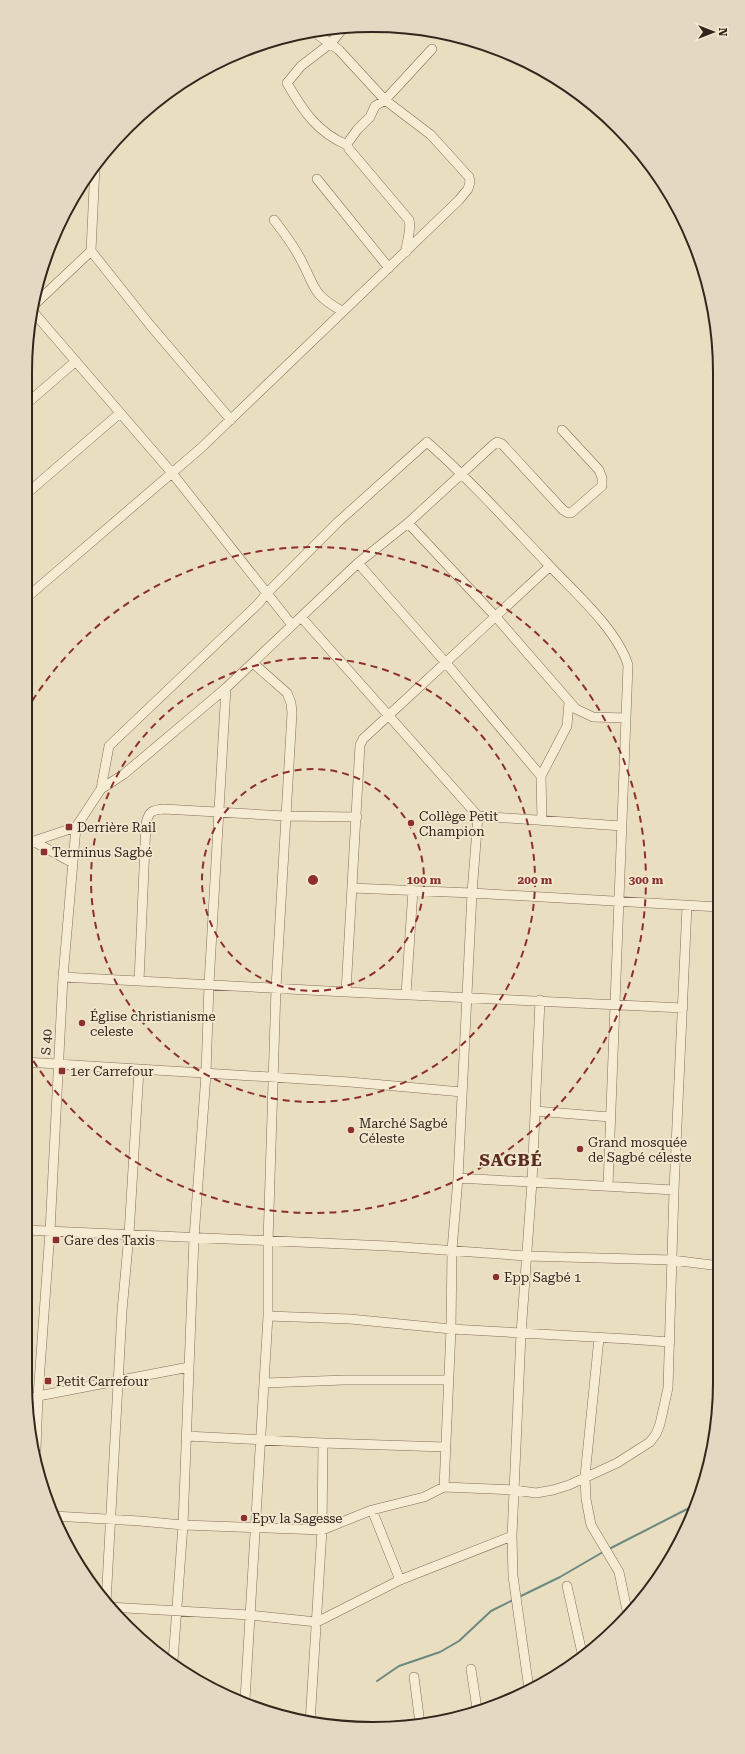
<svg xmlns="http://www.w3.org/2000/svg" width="745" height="1754" viewBox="0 0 745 1754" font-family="'Roboto Serif',serif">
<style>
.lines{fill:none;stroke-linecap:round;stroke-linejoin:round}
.stream{stroke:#6b8982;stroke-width:2}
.street-casing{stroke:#826f5a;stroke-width:10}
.street{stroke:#f6ebd3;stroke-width:9}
.ring{fill:none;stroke:#8c2f2f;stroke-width:2;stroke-dasharray:7 5}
.poi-dot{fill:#8c2f2f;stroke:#f2e8d0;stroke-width:1.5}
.labels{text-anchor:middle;stroke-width:3.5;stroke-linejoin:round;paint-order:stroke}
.poi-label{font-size:13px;fill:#33271d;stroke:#f2e8d0;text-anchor:start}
.street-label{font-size:13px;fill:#33271d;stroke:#f2e8d0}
.district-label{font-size:17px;font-weight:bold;letter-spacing:1px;fill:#5c2c20;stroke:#f2e8d0}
.rim{fill:none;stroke:#33271d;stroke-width:2}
.centre{fill:#8c2f2f;stroke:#f2e8d0;stroke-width:2}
.ring-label{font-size:12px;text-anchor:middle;font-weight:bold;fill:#8c2f2f;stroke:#f2e8d0;stroke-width:3.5;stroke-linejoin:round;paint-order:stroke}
</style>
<rect width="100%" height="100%" fill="#eadec1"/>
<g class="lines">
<!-- stream -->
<path class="stream" d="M683,221L685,233L699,259
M609,1549L697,1504
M519,1597L560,1577L603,1552
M377,1681L399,1666L440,1652L459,1641L491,1611L513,1600"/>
<!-- street casing -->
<g class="street-casing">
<path id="street" d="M344,27L331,43L301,66L287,83C303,111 317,132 347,145
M317,179L389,268
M274,220C284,233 295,247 302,262C316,289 313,295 342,311
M91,251L150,325L231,420
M406,252C406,241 412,231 409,220L349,149L347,144L357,130L370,117L375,106L385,100L432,49
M36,303L91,251L95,166
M35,314L172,473L292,625
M25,405L76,361
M25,495L120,413
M408,523L496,617L576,709L593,717L626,718
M358,563L446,663L541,776
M25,599L201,448L459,200L468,189L470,182L469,177L431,135L385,100L339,50L314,32
M301,617L478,816L622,826
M101,789L124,774L226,688L358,563L408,523L493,445L497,442L502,444L563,510L568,513H571L602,486V478L599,470L562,430
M542,821L541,776L567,726L569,702
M33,841L73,863
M25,844L76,827L101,789L109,746L258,604L268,592L338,522L427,442C470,480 508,522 547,563C573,591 617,629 628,665L608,1186
M352,888L472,893L719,907
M63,977L346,992L683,1008
M139,981L146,823C149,811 152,810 164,809L285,816L357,817
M346,992L360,745L363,739L550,566
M406,994L413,890
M25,1062L350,1082L462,1092
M535,1111L610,1117
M458,1178L674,1190
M25,1230L388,1246L526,1256L672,1260L720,1266
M268,1316L350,1319L451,1329L628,1339L670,1342
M599,1338L585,1476L586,1499L591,1525L619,1572L628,1615
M265,1383L344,1380H448
M28,1398L189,1367
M186,1436L323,1443L445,1447
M36,1449L38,1396L50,1231L63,977L76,827
M444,1487L451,1329L452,1250L458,1178L472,893L478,816
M372,1510L400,1580
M54,1516L140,1521L183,1525L322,1530L372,1510L424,1497L444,1487L515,1490L536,1493L553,1490L569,1485L617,1463L650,1442L656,1434L660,1424L668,1388L674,1190L687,906
M567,1586L582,1653
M106,1603L122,1311L129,1234L139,1070
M108,1607L250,1615L317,1622L400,1580L512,1536
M173,1661L183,1525L194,1238L206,1074L209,984L226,688
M471,1669L477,1709
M414,1677L420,1724
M529,1689L513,1576L512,1536L521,1334L532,1182L540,1000
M245,1700L268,1316V1242L276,988L292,713L291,703L287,693L253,663
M310,1723L322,1530L323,1443"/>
</g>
<!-- street -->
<use href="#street" class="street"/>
</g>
<!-- distance rings -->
<g class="ring">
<circle cx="313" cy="880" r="111"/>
<circle cx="313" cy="880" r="222"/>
<path d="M26 711A333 333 0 1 1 26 1049"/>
</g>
<!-- markers -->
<g class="poi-dot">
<circle cx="411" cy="823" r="4"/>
<rect x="65" y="823" width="8" height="8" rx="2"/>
<rect x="40" y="848" width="8" height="8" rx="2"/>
<circle cx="82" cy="1023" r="4"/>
<rect x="58" y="1067" width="8" height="8" rx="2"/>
<circle cx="351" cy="1130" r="4"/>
<circle cx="580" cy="1149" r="4"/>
<rect x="52" y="1236" width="8" height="8" rx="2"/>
<circle cx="496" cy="1277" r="4"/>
<rect x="44" y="1377" width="8" height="8" rx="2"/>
<circle cx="244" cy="1518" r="4"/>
</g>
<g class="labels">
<!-- poi labels -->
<g class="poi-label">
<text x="419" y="821">Collège Petit<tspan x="419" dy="15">Champion</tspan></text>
<text x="77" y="832">Derrière Rail</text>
<text x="52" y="857">Terminus Sagbé</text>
<text x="90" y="1021">Église christianisme<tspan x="90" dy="15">celeste</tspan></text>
<text x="70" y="1076">1er Carrefour</text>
<text x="359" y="1128">Marché Sagbé<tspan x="359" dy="15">Céleste</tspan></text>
<text x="588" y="1147">Grand mosquée<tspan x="588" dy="15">de Sagbé céleste</tspan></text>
<text x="64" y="1245">Gare des Taxis</text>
<text x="504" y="1282">Epp Sagbé 1</text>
<text x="56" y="1386">Petit Carrefour</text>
<text x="252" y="1523">Epv la Sagesse</text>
</g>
<!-- street labels -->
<g class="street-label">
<text transform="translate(46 1042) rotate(-87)" y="5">S 40</text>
</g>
<!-- district labels -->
<g class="district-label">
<text x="511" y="1166">SAGBÉ</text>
</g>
</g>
<!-- crop -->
<path d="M0 0H745V1754H0ZM372 32H373A340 340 0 0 1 713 372V1382A340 340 0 0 1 373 1722H372A340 340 0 0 1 32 1382V372A340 340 0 0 1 372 32Z" fill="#e3d9c2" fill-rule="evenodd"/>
<path class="rim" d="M372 32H373A340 340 0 0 1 713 372V1382A340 340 0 0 1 373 1722H372A340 340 0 0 1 32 1382V372A340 340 0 0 1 372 32Z"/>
<circle cx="313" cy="880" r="6" class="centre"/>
<g class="ring-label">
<text x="424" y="884">100 m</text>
<text x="535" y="884">200 m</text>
<text x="646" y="884">300 m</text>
</g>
<!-- north arrow -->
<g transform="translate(713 32) rotate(90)" stroke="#f2e8d0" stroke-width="3" paint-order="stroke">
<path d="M0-3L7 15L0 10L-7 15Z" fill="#33271d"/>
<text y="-6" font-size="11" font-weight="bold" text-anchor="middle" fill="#33271d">N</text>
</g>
</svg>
